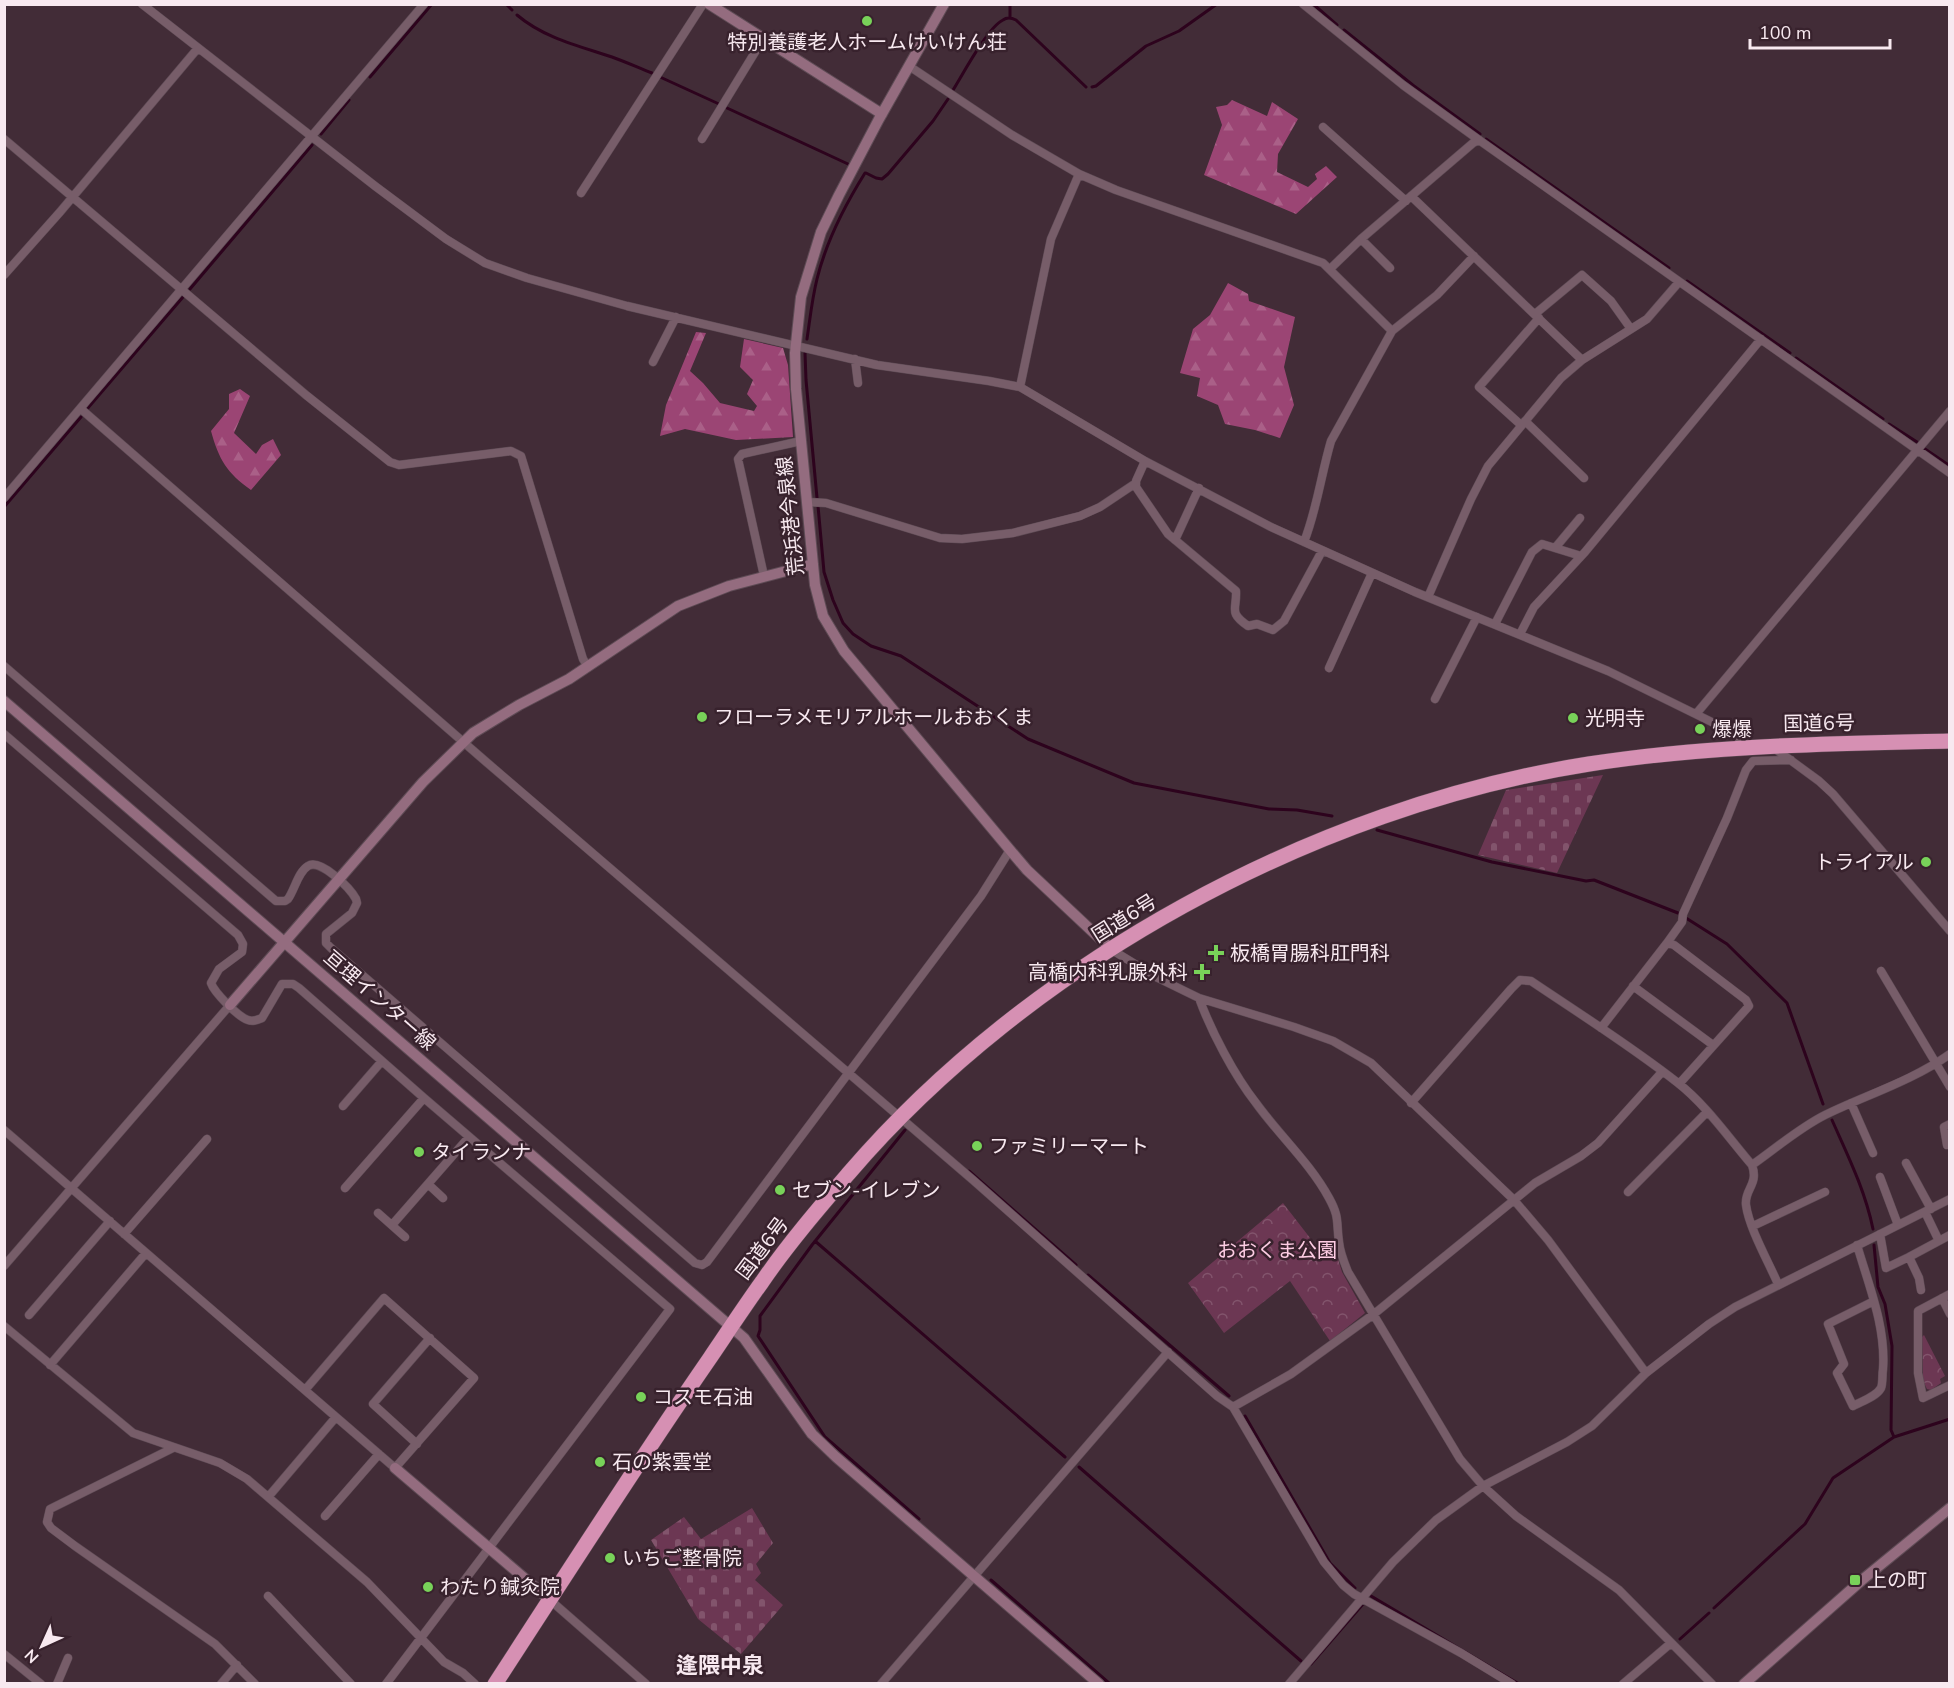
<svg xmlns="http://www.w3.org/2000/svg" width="1954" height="1688" viewBox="0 0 1954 1688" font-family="'Nunito Sans','Noto Sans JP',sans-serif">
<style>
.forest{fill:url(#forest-firs)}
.cemetery{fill:url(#cemetery-stones)}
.park{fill:url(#park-crowns)}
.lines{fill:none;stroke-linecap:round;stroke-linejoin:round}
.stream{stroke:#2d031d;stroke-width:3}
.street-casing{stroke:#5e4b55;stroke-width:9}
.secondary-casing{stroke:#5e4b55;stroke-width:12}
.highway-casing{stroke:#5e4b55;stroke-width:16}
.street{stroke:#775d69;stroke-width:8}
.secondary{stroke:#946c7f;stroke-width:10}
.highway{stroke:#d690b3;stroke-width:15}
.poi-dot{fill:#78d259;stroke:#38222d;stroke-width:2}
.labels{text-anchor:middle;stroke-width:5;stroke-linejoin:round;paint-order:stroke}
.poi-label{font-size:20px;fill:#f8e9f0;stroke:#38222d;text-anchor:start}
.street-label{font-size:20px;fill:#f8e9f0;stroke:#38222d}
.park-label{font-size:20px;fill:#fecde4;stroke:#38222d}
.quarter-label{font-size:22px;font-weight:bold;fill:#f8e9f0;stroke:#38222d}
</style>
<defs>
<pattern id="forest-firs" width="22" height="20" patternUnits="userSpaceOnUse" patternTransform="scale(1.5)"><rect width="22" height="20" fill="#9b4574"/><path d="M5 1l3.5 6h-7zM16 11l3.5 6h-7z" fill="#aa6088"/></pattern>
<pattern id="cemetery-stones" width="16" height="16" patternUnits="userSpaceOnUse" patternTransform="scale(1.5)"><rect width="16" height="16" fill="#6c3753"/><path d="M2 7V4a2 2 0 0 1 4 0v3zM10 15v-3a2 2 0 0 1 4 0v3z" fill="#82546c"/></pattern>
<pattern id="park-crowns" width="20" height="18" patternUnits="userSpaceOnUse" patternTransform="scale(1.5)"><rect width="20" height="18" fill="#6c3753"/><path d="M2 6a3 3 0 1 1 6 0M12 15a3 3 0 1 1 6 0" fill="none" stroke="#82546c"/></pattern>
</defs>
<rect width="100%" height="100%" fill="#422c37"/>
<!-- forest -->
<path class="forest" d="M1232,100L1267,116L1272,102L1298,119L1278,154L1277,172L1308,187L1317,179L1315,174L1326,166L1337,177L1296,214L1204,175L1222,125L1216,107L1227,105Z
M1228,283L1248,294L1249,301L1295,317L1284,367L1294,405L1280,438L1255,430L1225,424L1218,405L1197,396L1200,378L1180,373L1193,329L1210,315Z
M696,332L706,333L690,371L703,383L720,403L754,411L757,406L747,394L753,380L740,367L744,339L783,348L788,365L793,437L736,440L685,429L660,436L666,405Z
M240,389L250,396L234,433L256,454L262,445L273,439L281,455L251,490C227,473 219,460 211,431L229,409V394Z"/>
<!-- cemetery -->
<path class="cemetery" d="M1603,775L1557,873L1478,855L1506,790Z
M752,1508L773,1543L756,1564L761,1573L755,1580L783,1605L741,1654L698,1619L651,1540L684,1517L701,1539Z"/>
<!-- park -->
<path class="park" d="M1283,1203L1324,1256L1335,1249L1342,1272L1365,1313L1330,1341L1290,1281L1224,1333L1188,1283Z
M1924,1335L1945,1376L1940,1379L1941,1383L1931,1390L1927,1389L1923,1381L1922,1337Z"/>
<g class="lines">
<!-- stream -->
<path class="stream" d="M506,4L512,10
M1010,4V18
M1313,4L1337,25
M517,15C544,38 579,46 612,57C626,62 639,68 652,73
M1344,30L1414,86L1480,134
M370,77L432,4
M660,77L719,104
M1092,87L1096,86L1146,46L1179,31L1217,4
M953,90C963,74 988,27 1003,20C1007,17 1012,18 1016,20L1086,87
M727,108L848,164
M321,134L349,100
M1486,139L1669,268
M866,173L876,178L882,179L888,174L933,121L948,99
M1687,281L1790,353
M190,289L312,145
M807,339C810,319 812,299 817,279C826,242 845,205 865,173
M805,353L806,380L817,498
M1796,358L1883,419
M87,409L183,297
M1889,424L1917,442
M1925,449L1950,466
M818,506L824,572L833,600L843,623L853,634L871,646L901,656L1028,739L1134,783L1269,809L1297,810L1332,816
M4,507L81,417
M1377,830L1492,862L1586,881L1594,880L1678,913
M1686,918L1727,944L1787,1003L1823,1104
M1832,1120C1848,1156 1865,1190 1873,1229
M905,1130L812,1245L760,1316V1330L758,1336L825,1437L919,1519
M969,1171L1076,1265
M815,1241L1065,1457
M1874,1245L1878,1287L1885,1304L1892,1346L1891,1430L1894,1437L1950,1419
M1088,1275L1229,1396
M1245,1416L1330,1563L1355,1588
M1079,1467L1301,1661
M991,1580L1110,1684
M1371,1596L1519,1684
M1714,1608L1805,1524L1833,1478L1894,1437
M1680,1639L1709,1613
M1311,1664L1363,1604"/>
<!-- street casing -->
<g class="street-casing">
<path id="street" d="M142,4L375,186L446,239L485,263L527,278L627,306L877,365L989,381L1020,387L1145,461L1271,527L1415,592L1608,671L1730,731L1738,737L1742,746
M1303,4L1403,85L1479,140L1950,473
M909,66L1012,135L1079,174L1116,190L1323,263L1392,331L1331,441C1321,475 1317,509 1304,542
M1323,127L1406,201
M4,139L306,395L390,462L399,465L511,451L521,456L583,659L588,667
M702,139L763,39
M581,193L703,4
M1411,196L1582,360
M1361,239L1390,268
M1330,269L1361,239L1473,143L1479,140
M4,275L60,212L198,48
M1535,314L1582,275L1611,301L1631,329
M1392,331L1437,295L1474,256
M855,359L858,383
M653,362L676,317
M1020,387L1051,239L1079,174
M81,409L484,760L973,1180L1217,1396L1233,1407L1324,1562L1343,1585L1354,1594L1461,1653L1512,1684
M1525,421L1584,478
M1521,425L1479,387L1539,318
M1145,461L1136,481V487L1168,534L1236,591C1237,610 1228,612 1248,626L1257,624L1273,630L1284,621L1322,551
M4,498L424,4
M808,502L826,503L940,538L962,539L1013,533L1080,516L1100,507L1136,483
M1175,540L1199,488
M1555,548L1580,518
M764,576L738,459L742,454L801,441
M1428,597L1471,499L1488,466L1561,378L1582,360L1647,319L1679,282
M1495,624L1532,552L1542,544L1581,556
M1520,634L1534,607L1585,552L1761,339
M4,666L276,901H285L288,899C295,889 298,872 308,866C320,858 350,888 356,899L357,903L352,913L326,934V943L331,948L695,1263L702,1265L707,1262L981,896L1010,850
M1329,668L1372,573
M1435,699L1477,617
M1696,714L1950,411
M4,734L238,935L243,944L242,952L219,969L211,983C214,992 238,1017 248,1020C253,1022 257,1020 262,1018L282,984H293L299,988L424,1098L670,1309L386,1684
M1774,748L1819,781L1833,794L1950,931
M1667,943L1682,922L1683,914L1727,818L1746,770L1753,761L1791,760
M1112,950L1158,978L1199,998L1294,1027L1333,1041L1371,1063L1514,1200L1548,1240L1646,1373
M1881,971L1950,1087
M1633,986L1713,1045
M1199,998C1211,1031 1234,1075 1256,1103C1279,1135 1310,1163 1329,1198C1340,1218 1336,1221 1339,1242C1340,1253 1344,1262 1348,1272L1460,1459L1483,1486L1516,1516L1619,1590L1712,1684
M1601,1028L1667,943L1674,945L1746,1000L1749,1006L1679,1084
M1411,1103L1511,989L1520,980L1531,981C1580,1014 1631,1046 1678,1083C1706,1105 1728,1137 1752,1165C1759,1185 1744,1189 1746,1205C1749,1228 1769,1263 1778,1284
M1851,1103L1873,1153
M343,1106L382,1061
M4,1130L395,1468L474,1378L384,1298L305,1390
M1947,1145L1944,1127L1950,1124
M1906,1163L1931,1209
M1752,1165C1775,1149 1799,1128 1825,1115C1866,1095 1912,1081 1950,1054
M1880,1177L1898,1225
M428,1184L443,1198
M345,1188L424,1098
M1628,1192L1707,1112
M1925,1212L1939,1241
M378,1213L405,1237
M392,1225L469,1137
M1753,1226L1825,1192
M124,1234L207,1139
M1880,1234L1886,1268L1909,1257
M1857,1245C1869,1286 1886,1327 1883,1369C1882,1375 1883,1383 1881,1388C1876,1397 1862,1401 1853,1406L1837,1373L1844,1364L1828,1324L1874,1301
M4,1266L230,1005
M1921,1290L1919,1278L1909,1257L1950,1235
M1950,1294L1918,1311V1373L1923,1398L1950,1385
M1942,1298L1950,1314
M29,1315L110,1221
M4,1326L133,1433L220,1463L247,1479L367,1582L444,1662L463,1673L475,1684
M50,1365L146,1253
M1233,1407L1291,1374L1374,1314L1535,1183L1581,1156L1598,1143L1662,1072
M417,1444L373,1404L430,1338
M173,1448L50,1509L47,1522L51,1528L75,1546L215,1644L255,1684
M269,1496L336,1417
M325,1516L379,1454
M268,1596L351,1684
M550,1600L646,1684
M4,1654L41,1684
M57,1684L68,1658
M221,1684L237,1665
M881,1684L1168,1352
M1289,1684L1393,1562L1436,1520L1483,1486L1567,1442L1592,1426L1646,1373L1709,1324L1735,1307L1950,1199
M1623,1684L1671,1643"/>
</g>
<!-- secondary casing -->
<g class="secondary-casing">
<path id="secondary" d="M709,4L882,114
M944,4L879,119L839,195L821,232L801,297L795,353L796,389L815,585L823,616L844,651L1010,850L1027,870L1111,949
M4,701L744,1338L812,1434L836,1457L1099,1684
M230,1005L423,782L473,733L519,705L569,679L678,606L729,586L813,564
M395,1468L550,1600
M1744,1684L1862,1580L1950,1508"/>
</g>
<!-- highway casing -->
<g class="highway-casing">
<path id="highway" d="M495,1684C566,1575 636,1465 710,1358C727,1333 744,1307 762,1282C788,1244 819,1208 849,1173C1030,962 1315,807 1589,764C1710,745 1827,744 1950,741"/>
</g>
<!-- street -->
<use href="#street" class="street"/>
<!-- secondary -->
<use href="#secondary" class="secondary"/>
<!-- highway -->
<use href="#highway" class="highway"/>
</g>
<!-- markers -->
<g class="poi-dot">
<circle cx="867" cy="21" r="6"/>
<circle cx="702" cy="717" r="6"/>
<circle cx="1573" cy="718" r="6"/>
<circle cx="1700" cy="729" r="6"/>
<circle cx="1926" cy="862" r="6"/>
<path d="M1213 944h6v6h6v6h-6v6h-6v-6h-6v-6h6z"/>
<path d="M1199 963h6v6h6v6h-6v6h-6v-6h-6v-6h6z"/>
<circle cx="977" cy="1146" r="6"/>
<circle cx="419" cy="1152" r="6"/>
<circle cx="780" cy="1190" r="6"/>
<circle cx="641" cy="1397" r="6"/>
<circle cx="600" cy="1462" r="6"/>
<circle cx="610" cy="1558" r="6"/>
<rect x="1849" y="1574" width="12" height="12" rx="3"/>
<circle cx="428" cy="1587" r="6"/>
</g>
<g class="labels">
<!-- poi labels -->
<g class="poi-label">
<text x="867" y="49" text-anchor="middle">特別養護老人ホームけいけん荘</text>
<text x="714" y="724">フローラメモリアルホールおおくま</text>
<text x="1585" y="725">光明寺</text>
<text x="1712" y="736">爆爆</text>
<text x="1914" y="869" text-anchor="end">トライアル</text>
<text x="1230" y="960">板橋胃腸科肛門科</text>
<text x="1188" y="979" text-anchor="end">高橋内科乳腺外科</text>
<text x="989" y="1153">ファミリーマート</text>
<text x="431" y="1159">タイランナ</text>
<text x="792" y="1197">セブン-イレブン</text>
<text x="653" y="1404">コスモ石油</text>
<text x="612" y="1469">石の紫雲堂</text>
<text x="622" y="1565">いちご整骨院</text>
<text x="1867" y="1587">上の町</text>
<text x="440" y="1594">わたり鍼灸院</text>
</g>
<!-- street labels -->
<g class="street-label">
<text transform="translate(790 516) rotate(-96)" y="7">荒浜港今泉線</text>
<text transform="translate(1819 723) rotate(-1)" y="7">国道6号</text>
<text transform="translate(1124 918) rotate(-32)" y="7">国道6号</text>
<text transform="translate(380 1000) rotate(41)" y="7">亘理インター線</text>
<text transform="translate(762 1248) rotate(-53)" y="7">国道6号</text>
</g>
<!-- park labels -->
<g class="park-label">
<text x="1277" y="1257">おおくま公園</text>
</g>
<!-- quarter labels -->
<g class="quarter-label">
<text x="720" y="1673">逢隈中泉</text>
</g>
</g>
<!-- border -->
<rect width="1954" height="1688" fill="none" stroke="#f8e9f0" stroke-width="12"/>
<!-- north arrow -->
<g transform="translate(42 1646) rotate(225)" stroke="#38222d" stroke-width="4.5" paint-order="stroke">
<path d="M0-4.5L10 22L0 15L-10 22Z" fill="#f8e9f0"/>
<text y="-9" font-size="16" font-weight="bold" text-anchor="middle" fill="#f8e9f0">N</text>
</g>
<!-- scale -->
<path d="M1750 39v9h140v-9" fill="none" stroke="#f8e9f0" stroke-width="3"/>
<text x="1759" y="39" font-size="18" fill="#f8e9f0" stroke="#38222d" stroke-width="4.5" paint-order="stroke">100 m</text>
</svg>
